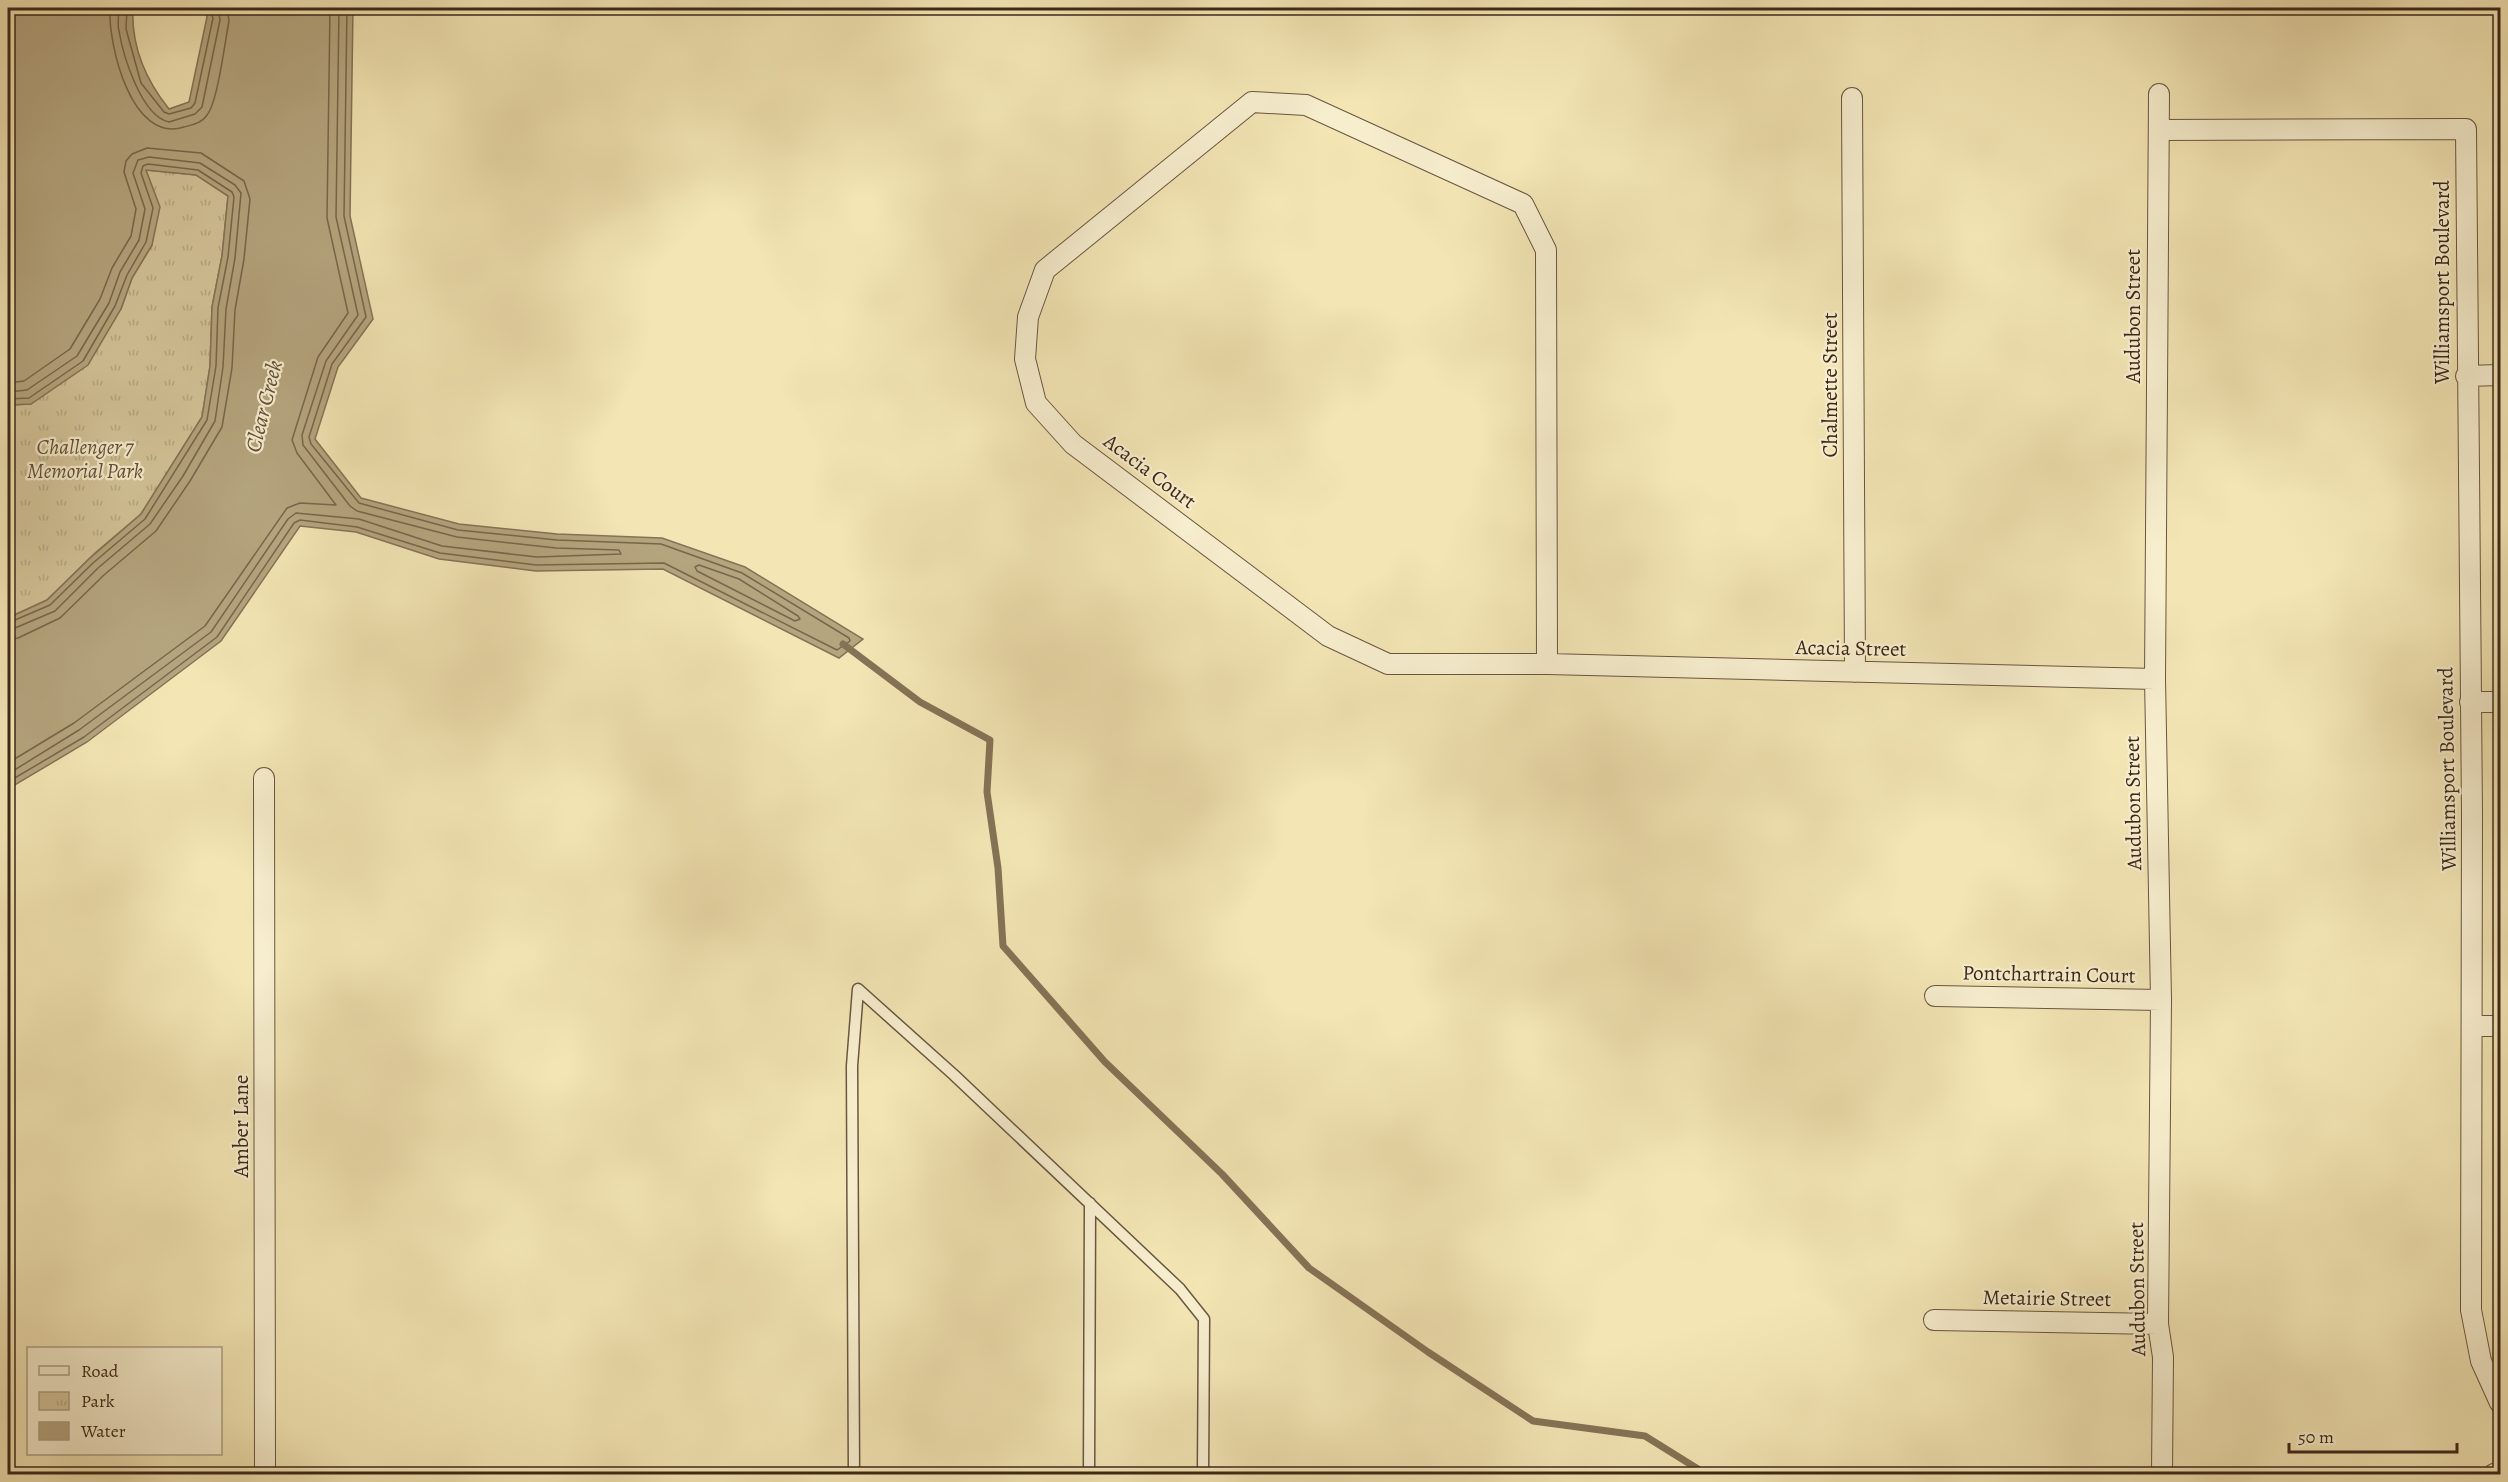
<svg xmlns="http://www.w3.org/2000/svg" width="2508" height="1482" viewBox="0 0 2508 1482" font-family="Alegreya,serif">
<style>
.park{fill:url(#park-tufts);stroke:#88765a;stroke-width:1.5}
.water{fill:#b5a57f;stroke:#857356;stroke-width:1.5}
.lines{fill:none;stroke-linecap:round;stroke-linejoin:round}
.shore{stroke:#78664c;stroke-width:1.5}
.stream{stroke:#857356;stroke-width:7}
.service-casing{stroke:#6a5740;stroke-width:13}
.minor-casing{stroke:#6a5740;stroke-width:22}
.service{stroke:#f7eece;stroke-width:10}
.minor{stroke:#f7eece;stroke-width:20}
.labels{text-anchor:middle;stroke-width:4.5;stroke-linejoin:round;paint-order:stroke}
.street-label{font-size:21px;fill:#3c2819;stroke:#f7eece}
.park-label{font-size:21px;font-style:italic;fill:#624f39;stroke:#f7eece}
.water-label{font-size:22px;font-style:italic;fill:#604e38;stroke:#f7eece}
</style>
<defs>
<pattern id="park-tufts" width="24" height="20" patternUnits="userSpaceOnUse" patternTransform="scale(1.5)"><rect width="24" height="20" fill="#d4c59a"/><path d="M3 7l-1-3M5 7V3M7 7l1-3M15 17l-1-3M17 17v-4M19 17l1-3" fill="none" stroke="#b7a984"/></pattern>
</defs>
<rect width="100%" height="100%" fill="#f3e5b4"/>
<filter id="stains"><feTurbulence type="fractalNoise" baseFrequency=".00333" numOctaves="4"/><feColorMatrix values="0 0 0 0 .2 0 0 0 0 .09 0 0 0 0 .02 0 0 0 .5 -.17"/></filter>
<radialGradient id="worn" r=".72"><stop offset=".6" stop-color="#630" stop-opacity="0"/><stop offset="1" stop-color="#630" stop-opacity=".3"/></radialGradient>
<!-- park -->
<path class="park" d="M146,170L197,175L228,196L222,256L212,307L210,366L202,417L141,514L95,553L47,600L8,618V405L31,404L121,309L132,278L152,245Z"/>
<!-- water -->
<path class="water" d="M8,8H133C131,46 145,79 169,109L189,102L207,17L203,8H353L350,216L373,319L338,367L315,439L361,498L459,524L557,534L662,538L745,567L863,639L839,658L663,569L536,571L439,559L356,532L300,526L221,641L87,742L8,789V618L47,600L89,559L141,514L202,417L210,366L212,307L222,256L228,196L196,175L146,170L160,207L152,245L132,278L121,309L88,365L31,404L8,405Z"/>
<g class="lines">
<!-- shore -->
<path class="shore" d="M110,8C108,44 131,144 184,127C192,125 202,123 207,115C218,101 225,41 229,21L227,8
M119,8C119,15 117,24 119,31C123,55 141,116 169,122L195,114L202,107L220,20L218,8
M127,8L126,29L141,83L164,112L169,114L191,108L195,103L213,18L209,8
M8,383L24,381L70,349L100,299L112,268L131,236L136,209L124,172L126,161L132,154L147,148L201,153L244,181L250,199L244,259L235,310L232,368L222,427L190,481L156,531L104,575L60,618L18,638L8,640
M8,392L27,390L77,356L109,303L120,272L139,240L145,209L133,173L138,160L149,157L200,163L235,185L241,193L235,258L226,309L223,367L215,421L183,476L150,524L98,568L55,611L8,631
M8,399L29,398L83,361L115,306L127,275L146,242L153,208L141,173L143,166L148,164L198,170L232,192L234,197L228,257L218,308L216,366L207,420L145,519L93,563L50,605L8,623
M699,565L739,579L798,616L800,619L795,621L697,571L695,567Z
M8,763L74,723L205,626L287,508L300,503L336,505L297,453L292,440L318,357L348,313L327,218L330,8
M8,774L79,730L211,632L288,519L296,513L359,519L442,546L537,557L621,554L619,550L556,548L457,537L357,511L350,506L303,445L302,435L326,361L358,315L336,217L339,8
M8,782L84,737L217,637L294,523L300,520L357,527L440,553L536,565L664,563L837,650L850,641L849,638L742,573L661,544L557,540L458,530L359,503L311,444L309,437L332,364L366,317L344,216L347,8"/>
<!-- stream -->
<path class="stream" d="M843,644L920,702L990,740L987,792L998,868L1003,946L1105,1062L1222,1174L1309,1268L1428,1352L1533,1421L1645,1436L1706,1474"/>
<!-- service casing -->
<g class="service-casing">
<path id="service" d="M854,1474L852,1066L858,989L954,1075L1180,1289L1204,1319L1203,1474
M1089,1474L1090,1203"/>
</g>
<!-- minor casing -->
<g class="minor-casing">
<path id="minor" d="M2159,94L2155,679L2161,1000L2158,1324L2163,1357L2162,1474
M1852,98L1855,672
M1252,102L1306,105L1523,204L1546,250L1547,664H1388L1328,636L1073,444L1036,403L1025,359L1028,317L1045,270Z
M2159,130L2466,129L2472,814L2471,1310L2481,1361L2500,1403
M2466,376L2500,375
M1547,664L2155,679
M2470,702H2500
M264,778L265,1474
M1935,996L2161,1000
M2472,1026H2500
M1934,1320L2158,1324
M2494,1474L2500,1472"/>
</g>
<!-- service -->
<use href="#service" class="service"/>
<!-- minor -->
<use href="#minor" class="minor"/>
</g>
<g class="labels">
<!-- street labels -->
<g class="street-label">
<text transform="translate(2442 282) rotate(-90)" y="7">Williamsport Boulevard</text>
<text transform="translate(2133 316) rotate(-90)" y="7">Audubon Street</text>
<text transform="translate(1830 385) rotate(-90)" y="7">Chalmette Street</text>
<text transform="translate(1150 471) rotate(37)" y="7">Acacia Court</text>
<text transform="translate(1851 648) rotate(1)" y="7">Acacia Street</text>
<text transform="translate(2447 769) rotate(-91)" y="7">Williamsport Boulevard</text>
<text transform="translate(2133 803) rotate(-91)" y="7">Audubon Street</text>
<text transform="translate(2049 974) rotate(1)" y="7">Pontchartrain Court</text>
<text transform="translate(241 1126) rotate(-90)" y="7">Amber Lane</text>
<text transform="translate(2137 1289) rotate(-91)" y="7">Audubon Street</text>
<text transform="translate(2047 1298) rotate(1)" y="7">Metairie Street</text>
</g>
<!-- park labels -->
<g class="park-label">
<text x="85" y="454">Challenger 7<tspan x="85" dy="24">Memorial Park</tspan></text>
</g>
<!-- water labels -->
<g class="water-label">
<text transform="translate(263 406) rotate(-76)" y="8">Clear Creek</text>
</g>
</g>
<!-- margin -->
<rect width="2508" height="1482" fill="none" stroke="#f3e5b4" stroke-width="30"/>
<rect x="9" y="9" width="2490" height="1464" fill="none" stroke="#3c2819" stroke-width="3"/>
<rect x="15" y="15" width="2478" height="1452" fill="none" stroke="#3c2819" stroke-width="1.5"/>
<!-- legend -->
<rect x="27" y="1347" width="195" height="108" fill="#f7eece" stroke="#ac9f86" stroke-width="1.5"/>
<rect x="39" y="1366" width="30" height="9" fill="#f7eece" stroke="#ac9f86" stroke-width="1.5"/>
<text x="81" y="1377" font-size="18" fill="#3c2819">Road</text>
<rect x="39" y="1392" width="30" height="18" fill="url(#park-tufts)" stroke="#ac9f86" stroke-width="1.5"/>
<text x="81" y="1407" font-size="18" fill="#3c2819">Park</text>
<rect x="39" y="1422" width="30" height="18" fill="#b5a57f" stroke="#ac9f86" stroke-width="1.5"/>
<text x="81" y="1437" font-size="18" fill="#3c2819">Water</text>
<!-- scale -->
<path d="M2289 1443v9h168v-9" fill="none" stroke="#3c2819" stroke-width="3"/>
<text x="2298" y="1443" font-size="18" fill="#3c2819" stroke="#f7eece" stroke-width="4.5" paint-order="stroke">50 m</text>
<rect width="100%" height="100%" filter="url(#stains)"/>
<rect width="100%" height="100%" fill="url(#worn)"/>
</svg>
